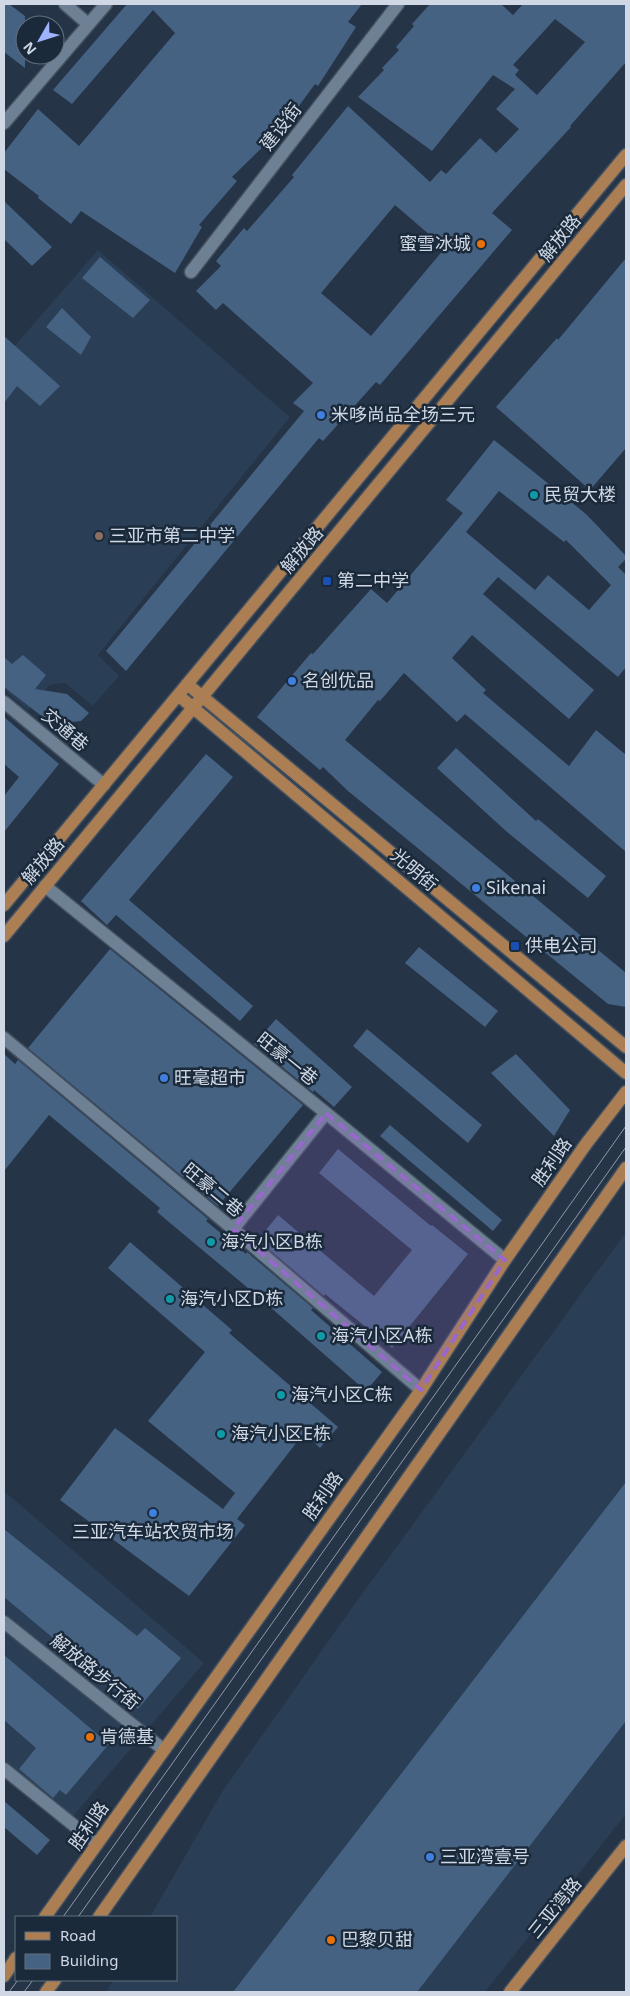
<svg xmlns="http://www.w3.org/2000/svg" width="630" height="1996" viewBox="0 0 630 1996" font-family="'Noto Sans','Noto Sans SC',sans-serif">
<style>
.built{fill:#2a3e55}
.building{fill:#466283;fill-rule:evenodd}
.lines{fill:none;stroke-linecap:round;stroke-linejoin:round}
.minor-casing{stroke:#435060;stroke-width:15}
.major-casing{stroke:#435060;stroke-width:15}
.minor{stroke:#6e8094;stroke-width:12}
.major{stroke:#ab7f53;stroke-width:12}
.tram{stroke:#8e9aa8;stroke-width:1}
.marked{fill:#9868cc;fill-opacity:0.2;stroke:#9868cc;stroke-width:4;stroke-dasharray:10 6;stroke-linejoin:round}
.food-dot{fill:#e8710a;stroke:#1b2a3b;stroke-width:2}
.shop-dot{fill:#3f7fe0;stroke:#1b2a3b;stroke-width:2}
.culture-dot{fill:#0f9aa8;stroke:#1b2a3b;stroke-width:2}
.education-dot{fill:#8d6e63;stroke:#1b2a3b;stroke-width:2}
.transit-dot{fill:#1a4fb4;stroke:#1b2a3b;stroke-width:2}
.labels{text-anchor:middle;stroke-width:5;stroke-linejoin:round;paint-order:stroke}
.street-label{font-size:18px;fill:#cfd8e4;stroke:#1b2a3b}
.poi-label{font-size:18px;fill:#cfd8e4;stroke:#1b2a3b;text-anchor:start}
</style>
<rect width="100%" height="100%" fill="#253446"/>
<!-- built -->
<path class="built" d="M98,250L290,417L98,655L119,676L93,706L65,683L50,685L28,710L4,690V358Z
M626,1232V1814L485,1992H106L113,1980H176V1917H150L222,1792L349,1612Z
M4,1491L204,1663L70,1820L4,1765Z"/>
<!-- building -->
<path class="building" d="M4,4H9L25,16V68L4,52Z
M127,4H362L348,22L356,27L318,86L315,84L285,125L232,177L237,181L199,225L202,227L175,273L81,211L71,224L38,198L39,196L4,169V153L38,109L79,146L175,33L153,10L72,104L53,90Z
M430,4H501L513,15L523,4H626V62L570,126L571,127L492,213L512,230L380,385L376,382L323,441L319,438L126,671L106,651L304,411L293,403L313,383L223,303L216,310L196,291L221,266L216,261L244,228L247,231L294,177L292,175L348,106L430,182L441,170L446,174L480,138L496,153L519,129L496,109L515,89L493,75L432,151L358,97L384,70L382,68L399,50L396,47L414,26L412,24ZM555,19L585,42L537,95L515,75L519,70L513,65ZM395,205L445,248L371,336L321,293Z
M4,201L52,247L32,266L4,239Z
M100,257L150,300L133,318L82,278Z
M626,258V448L590,490L496,407L557,338L558,340Z
M62,308L91,337L81,355L46,327Z
M4,336L60,386L40,406L17,386L4,403Z
M494,440L586,514L626,556V559L618,567L626,575V667L618,677L498,577L483,594L594,690L569,719L472,635L452,658L486,690L483,693L569,766L596,730L626,755V852L465,714L457,722L404,673L380,701L378,700L345,740L626,973V1007L608,1004L348,791L323,767L320,770L257,717L311,653L313,654L371,589L387,603L463,513L446,500ZM499,491L564,542L566,540L611,585L589,610L548,575L535,590L466,532Z
M23,655L46,675L35,689L67,694L89,713L81,721L52,724L4,687V657L12,664Z
M4,717L59,764L4,832V796L19,777L4,764Z
M456,748L536,821L538,819L606,876L588,898L506,831L437,768Z
M206,754L233,777L129,900L253,1006L240,1021L116,915L107,925L81,901Z
M419,947L498,1011L485,1027L405,963Z
M110,949L303,1105L218,1206L28,1048Z
M276,1019L352,1087L334,1107L314,1090L313,1092L254,1044Z
M367,1029L482,1125L468,1143L353,1046Z
M4,1054L15,1064L18,1060L208,1219L206,1221L246,1254L247,1252L313,1308L311,1310L382,1372L366,1391L261,1299L157,1212L160,1208L49,1115L4,1171Z
M516,1054L570,1110L554,1136L491,1073Z
M390,1125L502,1220L493,1231L380,1136Z
M338,1149L431,1226L432,1225L468,1254L392,1348L325,1294L324,1296L258,1240L278,1215L374,1296L412,1250L319,1173Z
M130,1242L232,1330L229,1333L338,1427L320,1448L304,1433L237,1519L245,1525L189,1596L60,1500L115,1428L223,1509L235,1493L148,1421L205,1352L108,1268Z
M626,1482V1721L417,1992H233Z
M4,1529L137,1636L145,1628L181,1658L138,1709L4,1597Z
M4,1655L109,1744L66,1795L60,1790L53,1798L19,1769L36,1748L4,1720Z
M4,1801L50,1840L37,1855L4,1827Z"/>
<g class="lines">
<!-- minor casing -->
<g class="minor-casing">
<path id="minor" d="M65,4L88,24
M4,123L106,4
M191,272L398,4
M4,702L104,785
M45,886L326,1113L505,1260
M4,1038L233,1229L421,1390
M233,1229L326,1113
M4,1622L164,1750
M4,1769L97,1844"/>
</g>
<!-- major casing -->
<g class="major-casing">
<path id="major" d="M187,684L626,1047
M178,695L626,1073
M4,905L626,155
M4,936L626,185
M45,1917L421,1390L505,1260L586,1144L626,1092
M99,1917L626,1168
M4,1976L16,1958
M46,1992L55,1980
M510,1992L626,1846"/>
</g>
<!-- minor -->
<use href="#minor" class="minor"/>
<!-- major -->
<use href="#major" class="major"/>
<!-- tram -->
<path class="tram" d="M63,1917L626,1126
M78,1917L626,1147
M9,1992L18,1980
M24,1992L33,1980"/>
</g>
<!-- marked area -->
<path class="marked" d="M326,1113L505,1260L421,1390L233,1229Z"/>
<!-- markers -->
<g class="food-dot">
<circle cx="481" cy="244" r="5"/>
<circle cx="90" cy="1737" r="5"/>
<circle cx="331" cy="1940" r="5"/>
</g>
<g class="shop-dot">
<circle cx="321" cy="415" r="5"/>
<circle cx="292" cy="681" r="5"/>
<circle cx="476" cy="888" r="5"/>
<circle cx="164" cy="1078" r="5"/>
<circle cx="153" cy="1513" r="5"/>
<circle cx="430" cy="1857" r="5"/>
</g>
<g class="culture-dot">
<circle cx="534" cy="495" r="5"/>
<circle cx="211" cy="1242" r="5"/>
<circle cx="170" cy="1299" r="5"/>
<circle cx="321" cy="1336" r="5"/>
<circle cx="281" cy="1395" r="5"/>
<circle cx="221" cy="1434" r="5"/>
</g>
<circle class="education-dot" cx="99" cy="536" r="5"/>
<g class="transit-dot">
<rect x="322" y="576" width="10" height="10" rx="2.5"/>
<rect x="510" y="941" width="10" height="10" rx="2.5"/>
</g>
<g class="labels">
<!-- street labels -->
<g class="street-label">
<text transform="translate(281 127) rotate(-52)" y="6">建设街</text>
<text transform="translate(560 238) rotate(-51)" y="6">解放路</text>
<text transform="translate(302 550) rotate(-50)" y="6">解放路</text>
<text transform="translate(65 730) rotate(40)" y="6">交通巷</text>
<text transform="translate(43 861) rotate(-50)" y="6">解放路</text>
<text transform="translate(414 870) rotate(40)" y="6">光明街</text>
<text transform="translate(287 1059) rotate(39)" y="6">旺豪一巷</text>
<text transform="translate(552 1162) rotate(-55)" y="6">胜利路</text>
<text transform="translate(213 1190) rotate(40)" y="6">旺豪二巷</text>
<text transform="translate(323 1496) rotate(-55)" y="6">胜利路</text>
<text transform="translate(95 1672) rotate(39)" y="6">解放路步行街</text>
<text transform="translate(89 1826) rotate(-55)" y="6">胜利路</text>
<text transform="translate(555 1908) rotate(-51)" y="6">三亚湾路</text>
</g>
<!-- poi labels -->
<g class="poi-label">
<text x="471" y="250" text-anchor="end">蜜雪冰城</text>
<text x="331" y="421">米哆尚品全场三元</text>
<text x="544" y="501">民贸大楼</text>
<text x="109" y="542">三亚市第二中学</text>
<text x="337" y="587">第二中学</text>
<text x="302" y="687">名创优品</text>
<text x="486" y="894">Sikenai</text>
<text x="525" y="952">供电公司</text>
<text x="174" y="1084">旺毫超市</text>
<text x="221" y="1248">海汽小区B栋</text>
<text x="180" y="1305">海汽小区D栋</text>
<text x="331" y="1342">海汽小区A栋</text>
<text x="291" y="1401">海汽小区C栋</text>
<text x="231" y="1440">海汽小区E栋</text>
<text x="153" y="1538" text-anchor="middle">三亚汽车站农贸市场</text>
<text x="100" y="1743">肯德基</text>
<text x="440" y="1863">三亚湾壹号</text>
<text x="341" y="1946">巴黎贝甜</text>
</g>
</g>
<!-- border -->
<rect width="630" height="1996" fill="none" stroke="#cfd8e4" stroke-width="10"/>
<!-- legend -->
<rect x="15" y="1916" width="162" height="65" fill="#1b2a3b" stroke="#63707f"/>
<rect x="25" y="1932" width="25" height="8" fill="#ab7f53" stroke="#63707f"/>
<text x="60" y="1941" font-size="15" fill="#cfd8e4">Road</text>
<rect x="25" y="1954" width="25" height="15" fill="#466283" stroke="#63707f"/>
<text x="60" y="1966" font-size="15" fill="#cfd8e4">Building</text>
<!-- north arrow -->
<g transform="translate(40 40) rotate(231)"><circle r="24" fill="#1b2a3b" stroke="#63707f"/>
<path d="M0-4L9 19L0 12L-9 19Z" fill="#a0b3fd"/>
<text y="-8" font-size="14" font-weight="bold" text-anchor="middle" fill="#cfd8e4">N</text>
</g>
</svg>
